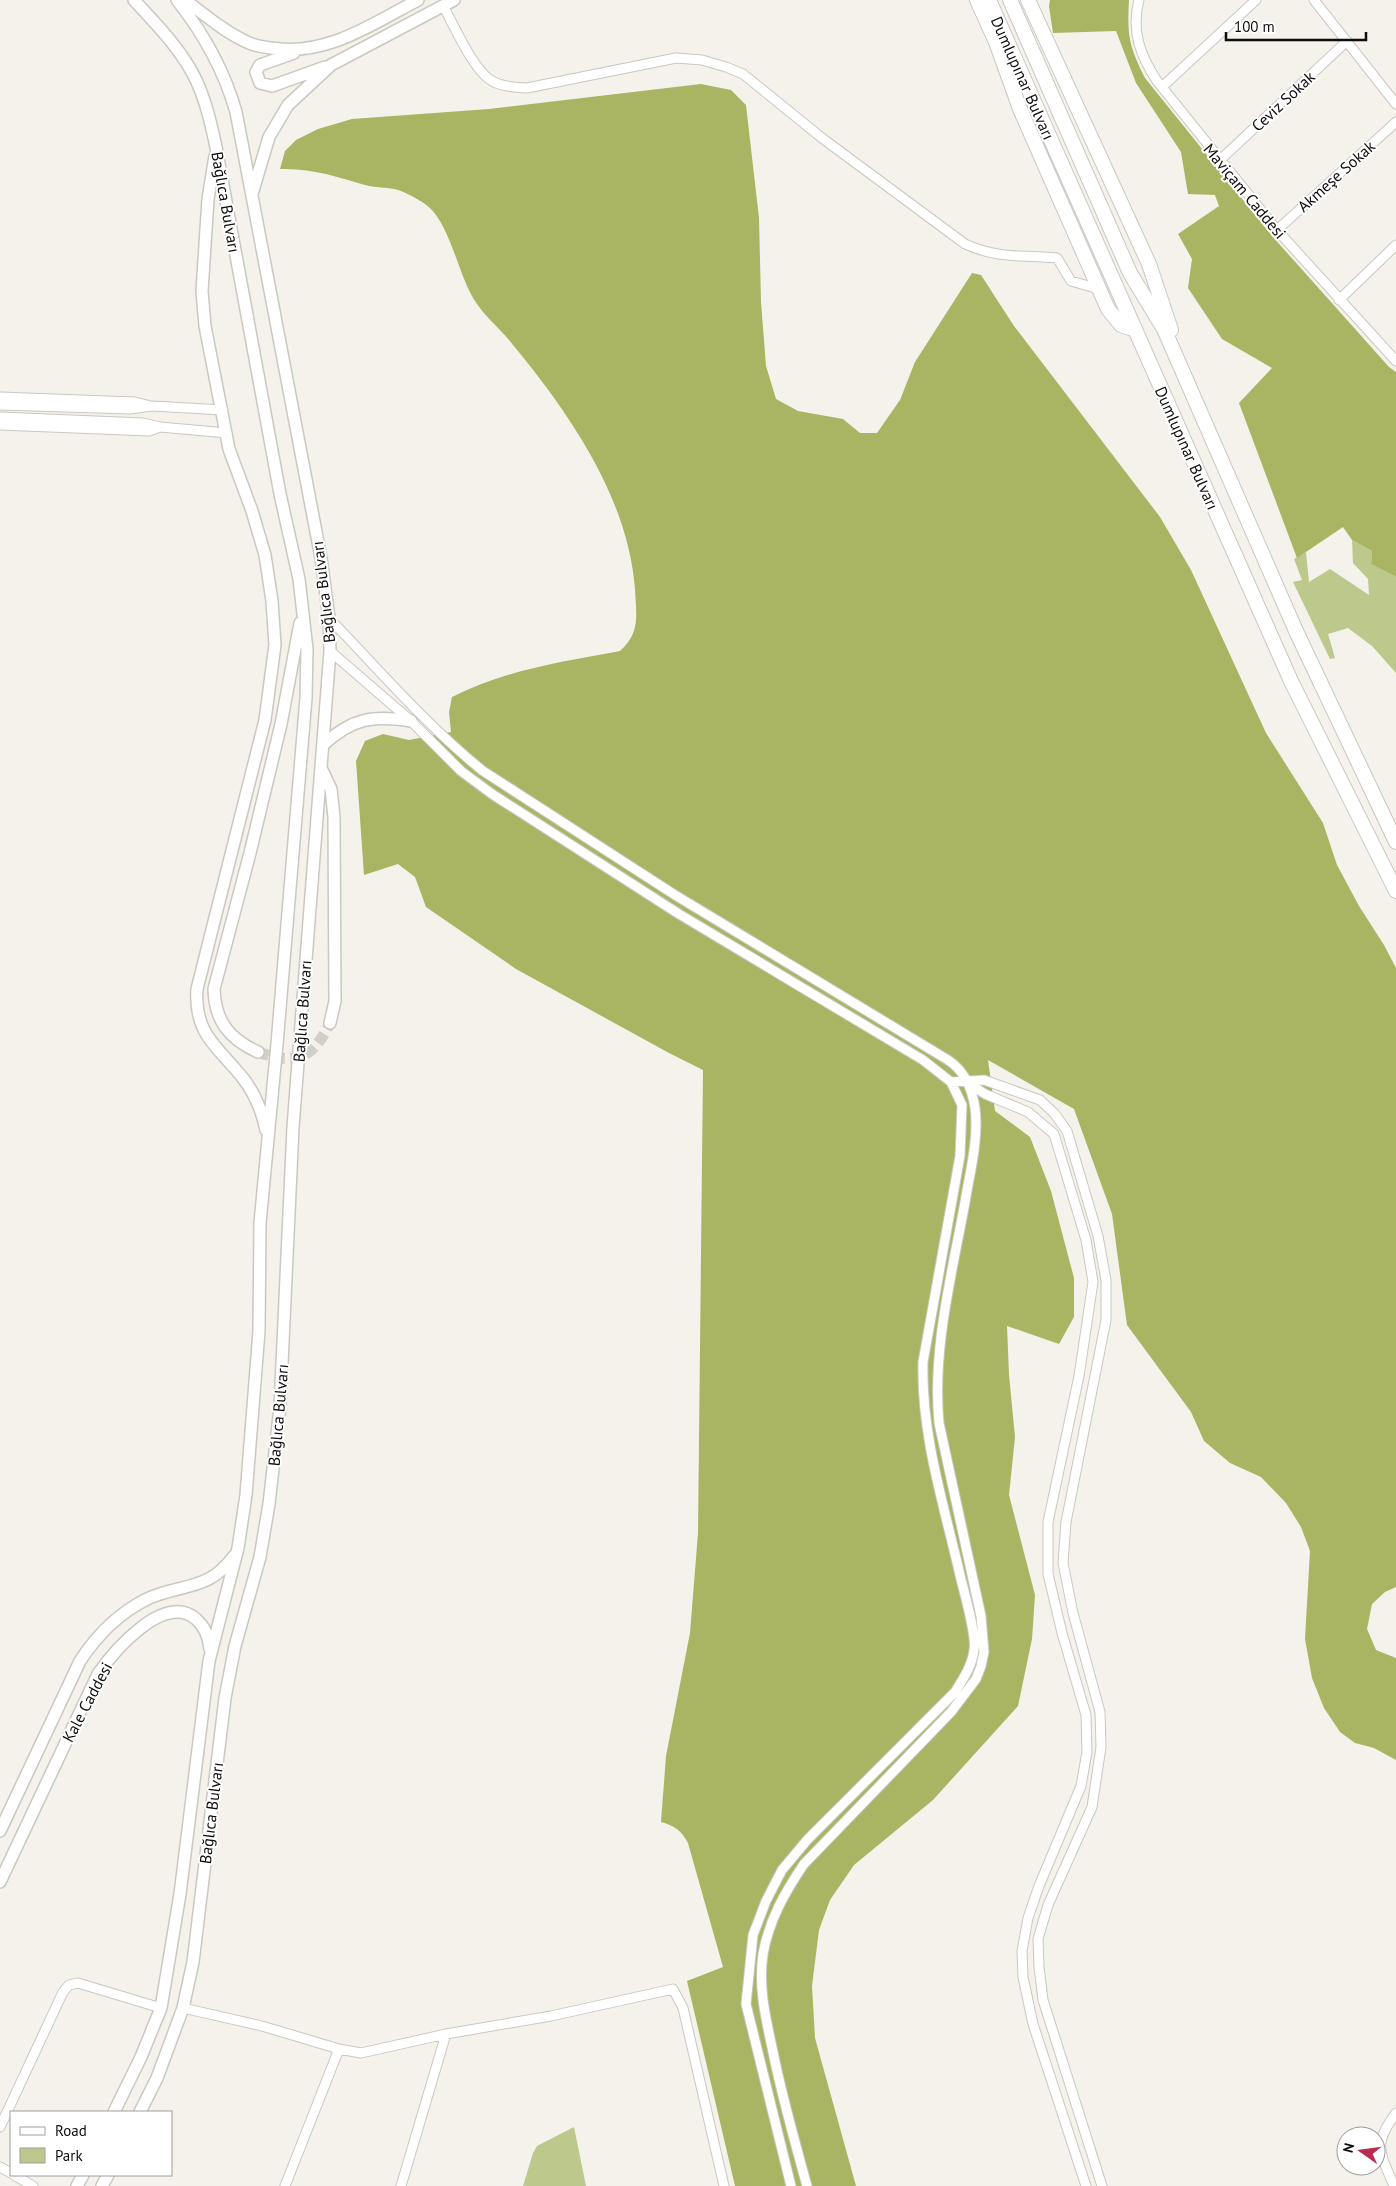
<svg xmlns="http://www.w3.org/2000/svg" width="1396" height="2186" viewBox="0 0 1396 2186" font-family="'PT Sans',sans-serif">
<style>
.green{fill:#bdc88d}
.forest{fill:#a9b562}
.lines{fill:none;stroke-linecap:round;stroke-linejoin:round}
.major-tunnel{stroke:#d2cfc9;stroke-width:11;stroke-dasharray:11 5.5;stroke-linecap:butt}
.minor-casing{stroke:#cbc7c1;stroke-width:11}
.major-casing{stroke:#cbc7c1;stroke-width:14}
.highway-casing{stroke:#cbc7c1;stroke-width:16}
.minor{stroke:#fff;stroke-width:9}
.major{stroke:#fff;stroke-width:11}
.highway{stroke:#fff;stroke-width:14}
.labels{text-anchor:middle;stroke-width:4;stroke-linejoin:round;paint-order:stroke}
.street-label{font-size:16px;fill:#0f0d0b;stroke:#fff}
</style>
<rect width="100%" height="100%" fill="#f5f1eb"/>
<!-- green -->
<path class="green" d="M1352,540L1372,551L1371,564L1396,577V673L1372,646L1348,628L1328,634L1335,658L1330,659L1293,582L1302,580L1294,559L1306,552L1309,582L1330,569L1369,595L1368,579L1353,563Z
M574,2127L586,2186H523L533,2153L537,2146Z"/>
<!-- forest -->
<path class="forest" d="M1050,0H1129C1127,36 1129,46 1145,78L1272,236L1389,367L1396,372V577L1371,564L1372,551L1352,540L1343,527L1297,558L1239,403L1272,368L1222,339L1188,288L1192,259L1178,234L1219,206L1215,195L1188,194L1181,152L1136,83L1116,31L1053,33L1049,6Z
M701,84L731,90L746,105L759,218L761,302L766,366L776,399L798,411L843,419L860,433H877L900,400L915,362L972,273L981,275L1014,326L1160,517L1191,570L1266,733L1323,823L1337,865L1359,906L1384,945L1396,968V1587L1385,1592L1372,1604L1367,1629L1376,1650L1396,1658V1760L1374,1748L1355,1743L1340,1732L1324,1708L1312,1678L1305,1639L1310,1551L1301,1527L1286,1503L1261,1477L1230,1463L1204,1441L1191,1412L1127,1325L1112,1214L1074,1109L988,1060L995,1111L1030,1137L1051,1191L1074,1278V1317L1059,1344L1007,1326L1009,1375L1015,1437L1009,1495L1035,1595L1032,1639L1018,1706L933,1800L854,1865L830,1900L819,1930L812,1986L815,2038L856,2186H735L687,1981L723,1967L688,1843C681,1830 675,1826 661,1822L666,1756L690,1633L698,1533L703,1070L669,1053L516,969L426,907L415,877L398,864L364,875L356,761L365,741L383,734L409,740L451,732L449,712L452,697C505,670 561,662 620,651C641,632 636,615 635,589C628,496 567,410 509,340C499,328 486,317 477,304C458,278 451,222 425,204C418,199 407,193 398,190C389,187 378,188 369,186C337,177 313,168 280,169L285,151L296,140L318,129L352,119L489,109Z"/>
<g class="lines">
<!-- major-tunnel -->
<path class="major-tunnel" d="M258,1052C296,1066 313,1058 330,1023"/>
<!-- minor casing -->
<g class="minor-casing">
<path id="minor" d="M1139,0C1131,31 1140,55 1157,81L1277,230L1396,361
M1314,0L1396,104
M443,6C454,25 472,67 489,79C500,87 514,87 527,88L676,58L702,60L726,67L743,74L822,138L965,244C998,259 1023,255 1057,258L1071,281L1099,289
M1162,87L1256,0
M1219,161L1347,41
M1277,230L1396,122
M1339,300L1396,245
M0,397L135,402L147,405
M0,405L130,409L152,406L223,410
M0,417L143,423L160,427L227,433
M0,425L149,431L160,427
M329,618C379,670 427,726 483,771L675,895L948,1060C965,1071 972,1088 975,1108C979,1138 970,1172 965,1202C952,1274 932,1349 939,1423L981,1616L984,1652L981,1666L976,1679L951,1712L804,1864C785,1892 769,1920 763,1954C758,1988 766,2019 773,2052C782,2097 795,2142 807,2186
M330,651L411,721L461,771L492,794L679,914L923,1060L951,1082L962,1105L960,1156L923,1362C921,1435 944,1505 960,1575C964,1592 977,1636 974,1650C972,1666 963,1679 955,1692L808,1839L782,1870L766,1901L753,1935L746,2004L791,2186
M951,1082L984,1080L1040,1100L1054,1113L1067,1131L1098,1236L1106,1280V1320L1066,1522L1063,1563L1073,1613L1100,1712L1101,1747L1092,1807L1048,1905L1038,1939L1039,1967L1043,2000L1102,2186
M968,1083L985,1094L1028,1112L1054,1134L1086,1240L1093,1282L1079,1376L1048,1522V1574L1062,1633L1086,1715L1087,1752L1081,1786L1039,1886L1028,1918L1022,1951L1023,1977L1033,2024L1086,2186
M183,2008L262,2026L339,2049L361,2053L446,2034L551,2016L673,1989L683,2008L724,2186
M0,2127L63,1992L69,1985L78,1983L161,2008
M0,2167L11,2173
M14,2175L33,2186
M285,2186L339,2049
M401,2186L446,2034
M1394,2186C1380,2152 1372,2145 1396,2113"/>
</g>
<!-- major casing -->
<g class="major-casing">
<path id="major" d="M185,0C205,15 226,33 249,43C255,46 264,47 271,48C326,57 372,24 418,0
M294,53L260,65L256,72L260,83L272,86L325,67
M215,156L208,199L202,291L205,326L229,449L252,511L265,555L272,601L275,645L265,720L197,989C194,1034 217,1046 242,1077C255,1093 262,1111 266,1130
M252,194L269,137L288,105L331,65L454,0
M324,744C353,718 373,715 411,721
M322,770L331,789L334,817L335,1001L330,1023
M258,1052C229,1039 215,1021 214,989L250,853L281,724L300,623
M0,1831L80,1661C97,1635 119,1613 147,1599C181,1583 208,1592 234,1556
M0,1882L98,1674C114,1651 164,1592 196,1619C205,1627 209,1638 210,1649
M114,2112L141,2057L161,2008L180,1894L209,1661L238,1548L246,1495L259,1331L260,1223L277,1044L306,698L307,649L299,579L280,494L216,147C211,124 206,101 196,80C182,50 156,24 134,0
M140,2112L157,2078L183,2008L193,1962L225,1698L235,1646L260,1557L269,1504L280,1407L293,1127L330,651L329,618L321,558L236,112C224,70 204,34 177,0
M77,2186L83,2175
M102,2186L108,2175"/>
</g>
<!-- highway casing -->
<g class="highway-casing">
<path id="highway" d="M977,0L996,42L1020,109L1108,309L1121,325L1133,329
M989,0L1291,681L1396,891
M1010,0L1130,273L1164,329L1296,631L1396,842
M1028,0L1149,264L1171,330"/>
</g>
<!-- minor -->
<use href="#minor" class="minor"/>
<!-- major -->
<use href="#major" class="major"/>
<!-- highway -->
<use href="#highway" class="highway"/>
</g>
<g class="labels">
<!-- street labels -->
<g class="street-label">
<text transform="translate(1023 78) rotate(66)" y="6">Dumlupınar Bulvarı</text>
<text transform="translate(1283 101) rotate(-43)" y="6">Ceviz Sokak</text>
<text transform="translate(1336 176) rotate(-42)" y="6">Akmeşe Sokak</text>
<text transform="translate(1245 191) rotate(50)" y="6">Maviçam Caddesi</text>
<text transform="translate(226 202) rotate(80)" y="6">Bağlıca Bulvarı</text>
<text transform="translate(1187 448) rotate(66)" y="6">Dumlupınar Bulvarı</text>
<text transform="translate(323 592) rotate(-97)" y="6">Bağlıca Bulvarı</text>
<text transform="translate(302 1011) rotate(-86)" y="6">Bağlıca Bulvarı</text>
<text transform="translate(278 1415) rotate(-85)" y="6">Bağlıca Bulvarı</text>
<text transform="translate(87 1702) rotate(-62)" y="6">Kale Caddesi</text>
<text transform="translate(211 1813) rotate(-83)" y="6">Bağlıca Bulvarı</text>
</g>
</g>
<!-- legend -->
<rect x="10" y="2111" width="162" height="65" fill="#ffffff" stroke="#9f9e9d"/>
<rect x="20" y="2127" width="25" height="8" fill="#ffffff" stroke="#9f9e9d"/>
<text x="55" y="2136" font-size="15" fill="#0f0d0b">Road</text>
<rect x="20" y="2148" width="25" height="15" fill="#bdc88d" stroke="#9f9e9d"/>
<text x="55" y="2161" font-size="15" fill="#0f0d0b">Park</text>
<!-- north arrow -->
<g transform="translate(1361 2151) rotate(284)"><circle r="24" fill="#ffffff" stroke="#9f9e9d"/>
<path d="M0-4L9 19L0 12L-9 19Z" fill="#ba2b54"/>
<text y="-8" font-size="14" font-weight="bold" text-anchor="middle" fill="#0f0d0b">N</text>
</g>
<!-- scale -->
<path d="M1226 32v8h140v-8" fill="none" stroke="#0f0d0b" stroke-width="2.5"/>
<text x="1234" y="32" font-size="15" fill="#0f0d0b" stroke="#ffffff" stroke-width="4" paint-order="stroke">100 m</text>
</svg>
